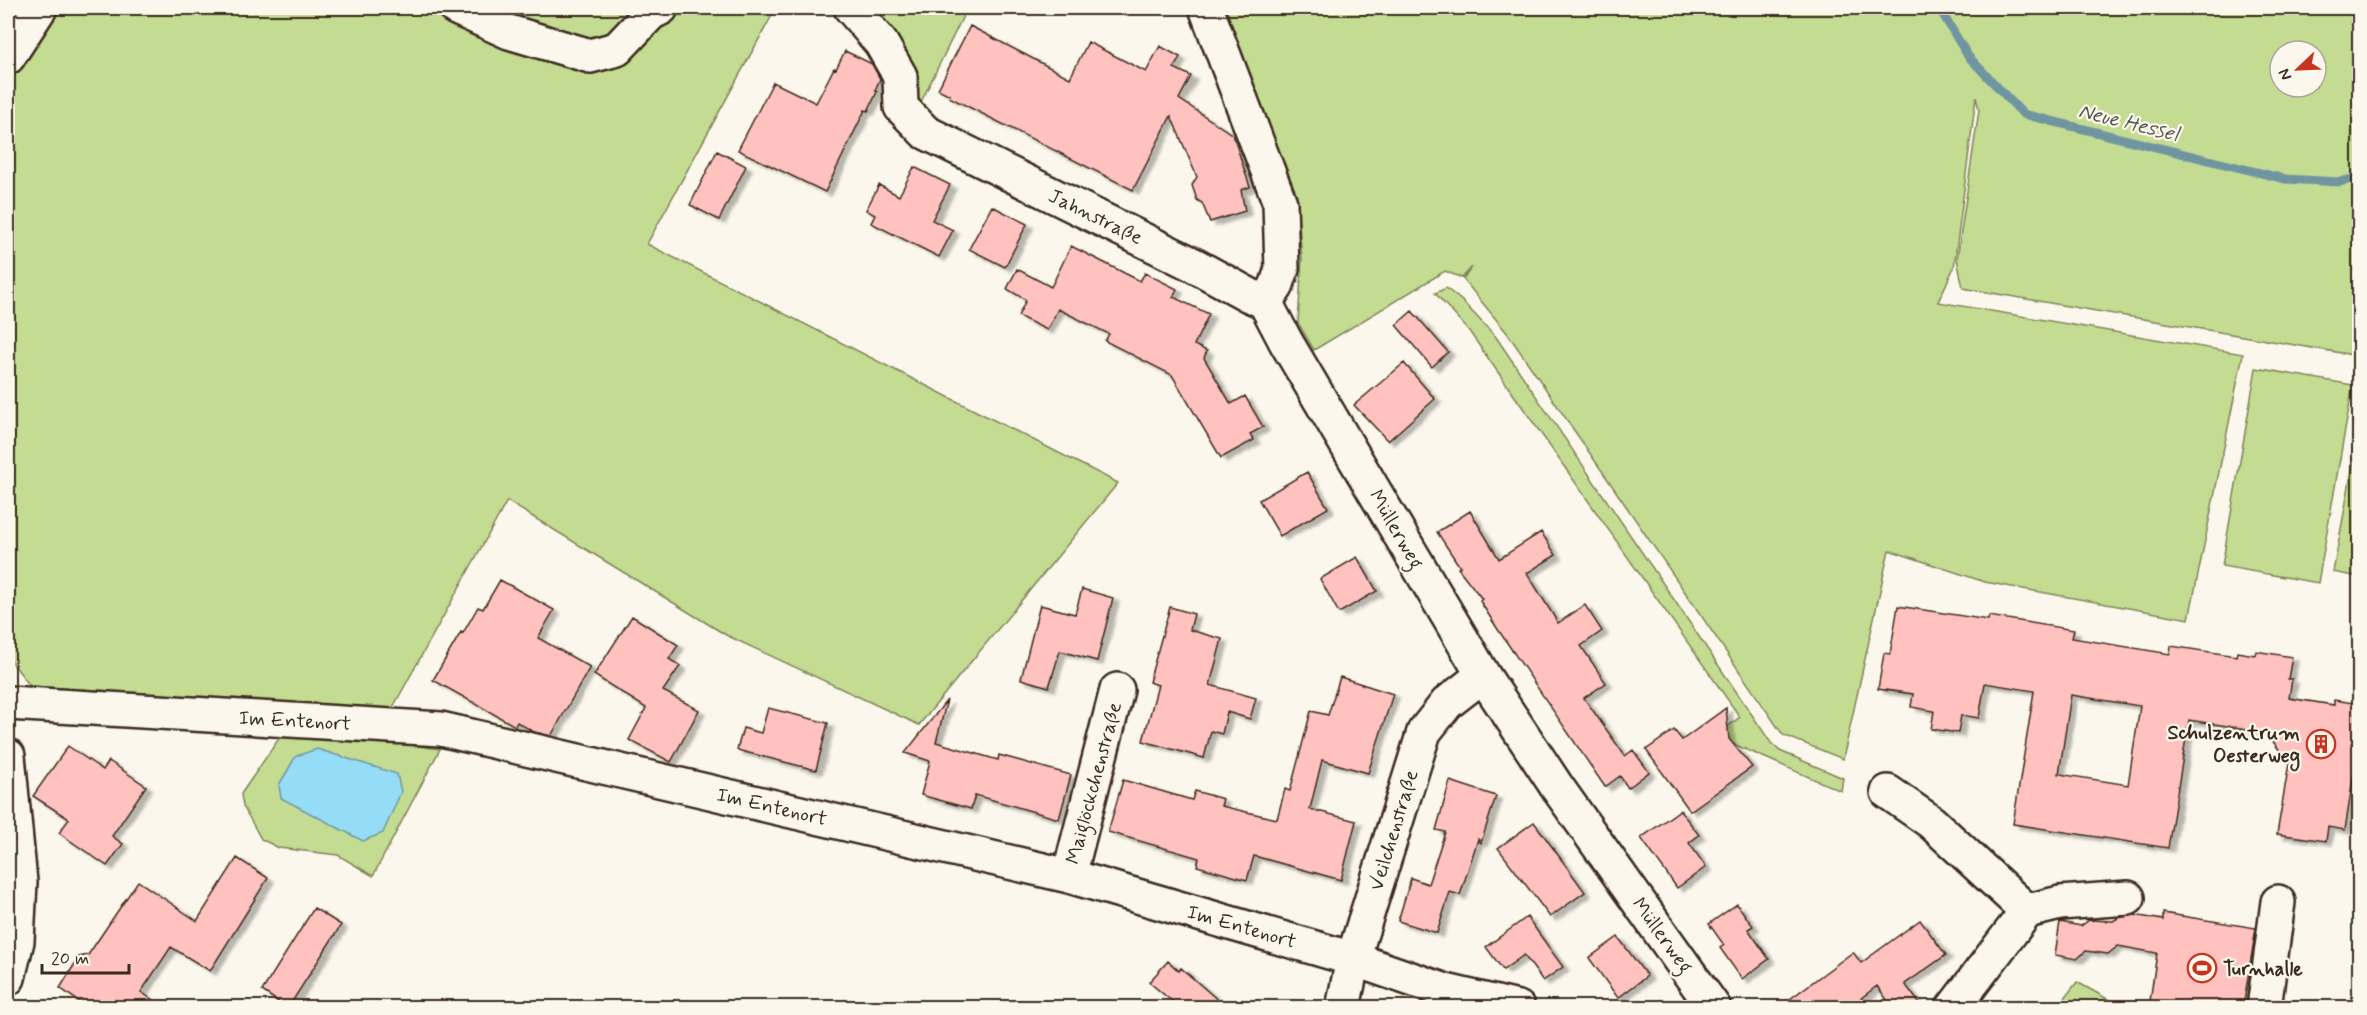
<svg xmlns="http://www.w3.org/2000/svg" width="2367" height="1015" viewBox="0 0 2367 1015" font-family="Mynerve,sans-serif">
<style>
.green{fill:#c3dc92;stroke:#7f8358;stroke-width:1.5;fill-rule:evenodd}
.water{fill:#95ddf7;stroke:#7195a0;stroke-width:1.5}
.lines{fill:none;stroke-linecap:round;stroke-linejoin:round}
.stream{stroke:#7195a0;stroke-width:9}
.building{fill:#ffc2be;stroke:#3b2a1e;stroke-width:1.5;fill-rule:evenodd;filter:url(#shadow)}
.minor-casing{stroke:#3b2a1e;stroke-width:38}
.minor{stroke:#fbf7ec;stroke-width:33}
.labels{text-anchor:middle;stroke-width:4.5;stroke-linejoin:round;paint-order:stroke}
.street-label{font-size:20px;fill:#3b2a1e;stroke:#fbf7ec}
.poi-label{font-size:20px;font-weight:bold;fill:#3b2a1e;stroke:#fbf7ec;text-anchor:end}
.water-label{font-size:21px;font-style:italic;fill:#525754;stroke:#fbf7ec}
</style>
<defs>
<filter id="shadow"><feDropShadow dx="6" dy="4" stdDeviation="1.5" flood-color="#0004"/></filter>
</defs>
<rect width="100%" height="100%" fill="#fbf7ec"/>
<filter id="ink" filterUnits="userSpaceOnUse"><feTurbulence type="fractalNoise" baseFrequency=".0167" numOctaves="2"/><feDisplacementMap in="SourceGraphic" scale="12" xChannelSelector="R" yChannelSelector="G"/><feConvolveMatrix kernelMatrix="1 2 1 2 8 2 1 2 1" color-interpolation-filters="sRGB"/></filter>
<g filter="url(#ink)">
<!-- green -->
<path class="green" d="M8,8H776L647,244L1118,483L919,725L726,635L507,501L392,709L30,686L8,657Z
M862,8H967L918,108Z
M1217,8H2359V356L1963,288L1957,259L1979,110L1976,97L1954,267L1938,302L2243,354L2189,619L1985,582L1889,550L1843,759L1783,735L1508,334L1463,279L1472,267L1462,278L1445,271L1314,350L1298,323L1302,259L1297,203ZM2280,51H2316V87H2280Z
M1446,288L1462,301L1496,337L1771,743L1780,751L1843,778L1841,791L1715,736L1740,717L1469,331L1435,293Z
M2256,368L2353,385L2318,583L2222,566Z
M2359,432V577L2333,572Z
M282,734L382,741L440,749L373,876L338,855L279,848L261,839L243,806L241,794Z
M2077,982L2122,1007H2058Z"/>
<!-- water -->
<path class="water" d="M317,749L397,774L401,792L383,833L363,841L281,798L279,785L296,756Z"/>
<g class="lines">
<!-- stream -->
<path class="stream" d="M1939,8L1968,56L2023,114L2285,179L2340,182L2360,177"/>
</g>
<!-- building -->
<path class="building" d="M970,26L1070,78L1088,42L1146,72L1160,46L1180,57L1174,68L1191,76L1179,99L1233,135L1250,187L1241,190L1245,211L1210,222L1202,203L1197,200L1192,185L1197,177L1171,116L1133,190L949,97L950,95L938,89Z
M845,51L872,64L880,79L875,90L877,92L868,111L865,110L825,192L738,150L773,82L816,103L834,68L836,69Z
M717,151L746,166L719,220L690,205Z
M914,167L950,185L932,220L953,230L939,257L871,223L875,215L866,210L879,185L899,196Z
M992,206L1027,224L1005,267L969,249Z
M1071,246L1140,281L1145,273L1177,289L1173,297L1209,314L1194,345L1207,351L1204,358L1231,404L1245,396L1263,427L1250,434L1254,440L1221,458L1172,375L1105,341L1109,334L1058,309L1047,330L1018,316L1026,300L1007,289L1017,269L1051,287Z
M1412,311L1448,352L1432,367L1396,325Z
M1404,363L1435,399L1388,441L1354,405Z
M1307,472L1328,508L1280,536L1259,500Z
M1470,511L1499,559L1541,532L1556,555L1527,573L1558,623L1585,605L1602,631L1581,646L1606,683L1584,698L1625,756L1633,750L1649,772L1628,788L1620,776L1605,787L1497,628L1480,601L1482,599L1458,568L1460,567L1437,532Z
M1357,557L1377,591L1339,613L1320,579Z
M500,580L554,610L538,638L590,667L551,736L534,732L517,722L515,726L433,680L461,632L463,633L478,607L483,609Z
M1082,589L1113,598L1097,661L1060,651L1049,687L1021,679L1040,605L1075,614Z
M1898,606L1988,620L1989,616L2074,630L2072,638L2170,654L2171,646L2236,656L2237,652L2255,655L2256,651L2292,657L2288,679H2292L2289,698L2334,705V700L2360,704V766H2355L2345,830L2328,827L2326,841L2277,834L2289,763L2266,732L2189,720L2168,848L2013,824L2034,691L1985,683L1979,718L1961,715L1958,733L1931,729L1934,711L1911,707L1913,694L1878,689L1884,653L1890,654ZM2071,695L2140,706L2128,785L2059,774Z
M1170,607L1194,614L1190,630L1222,639L1210,685L1256,698L1250,719L1227,712L1222,734L1211,731L1204,758L1143,741L1158,685L1149,682Z
M632,616L678,645L669,659L680,666L663,691L699,710L671,762L629,740L646,708L594,675Z
M1340,677L1393,694L1368,773L1322,760L1310,809L1356,821L1341,880L1254,856L1247,880L1197,866L1199,858L1108,832L1123,780L1192,800L1195,791L1223,799L1221,806L1277,819L1285,789L1290,791L1311,711L1328,715Z
M947,700L936,742L998,760L999,755L1071,775L1059,819L975,795L971,809L921,795L930,761L905,753Z
M768,708L828,723L816,770L737,750L743,728L761,733Z
M1726,708L1729,739L1752,767L1690,811L1646,750L1674,730L1682,740Z
M68,746L103,770L109,761L146,786L112,836L123,844L107,866L59,833L69,819L33,796Z
M1450,781L1496,796L1481,843L1478,839L1460,895L1450,892L1437,933L1398,921L1411,878L1428,884L1445,832L1436,830Z
M1680,810L1699,835L1689,843L1706,867L1677,888L1641,838Z
M1534,822L1585,892L1550,917L1498,848Z
M237,858L268,878L210,971L171,947L141,992L165,1008H88L60,988L79,957L88,955L138,881L197,921Z
M1737,904L1753,926L1748,929L1769,959L1742,979L1720,948L1724,945L1709,924Z
M314,908L341,925L288,1008L262,991Z
M2163,913L2256,928L2243,1008H2149L2157,953L2118,946L2108,954L2086,951L2077,959L2055,955L2060,922L2081,926L2089,920L2113,921L2118,918L2134,915L2163,920Z
M1527,917L1563,967L1543,981L1524,955L1503,970L1486,947Z
M1920,920L1946,955L1905,984L1923,1008H1893L1877,986L1848,1008H1778L1853,952L1861,963Z
M1618,937L1647,976L1618,998L1589,958Z
M1168,961L1179,971L1181,968L1227,1008H1180L1149,982Z"/>
<g class="lines">
<!-- minor casing -->
<g class="minor-casing">
<path id="minor" d="M456,8L509,32L590,56L617,49L651,13L661,8
M851,8L881,43L900,76L901,107L925,132L1194,265L1249,295L1265,302
M1206,8L1280,203L1282,269L1276,287L1265,302L1286,342L1483,675L1557,787L1714,1008
M8,57L40,8
M8,703L441,729L1069,876L1353,959L1446,991L1518,1008
M8,756L20,882L17,941L8,978
M1888,792L1931,822L2027,911
M1069,876L1117,690
M1343,1008L1353,959L1424,732L1447,703L1483,675
M1953,1008L2027,911L2060,903L2128,898
M2264,1008L2278,902"/>
</g>
<!-- minor -->
<use href="#minor" class="minor"/>
</g>
</g>
<!-- icons -->
<defs>
<g id="building-ring" transform="scale(1.5)"><circle r="9.5" fill="#fbf7ec" stroke="#c8321e" stroke-width="1.5"/><path d="M-4-6H4V6H1V3H-1V6H-4ZM-2.5-4.3h1.7v1.8h-1.7ZM.8-4.3h1.7v1.8H.8ZM-2.5-1h1.7V.8h-1.7ZM.8-1h1.7V.8H.8Z" fill="#c8321e"/></g>
<g id="stadium-ring" transform="scale(1.5)"><circle r="9.5" fill="#fbf7ec" stroke="#c8321e" stroke-width="1.5"/><path d="M0-5a6.5 5 0 1 0 0 10a6.5 5 0 1 0 0-10ZM-3.5-1.8h7v3.6h-7Z" fill="#c8321e"/></g>
</defs>
<g fill-rule="evenodd">
<use href="#building-ring" x="2321" y="744"/>
<use href="#stadium-ring" x="2202" y="968"/>
</g>
<g class="labels">
<!-- street labels -->
<g class="street-label">
<text transform="translate(1096 216) rotate(26)" y="7">Jahnstraße</text>
<text transform="translate(1397 529) rotate(60)" y="7">Müllerweg</text>
<text transform="translate(295 720) rotate(3)" y="7">Im Entenort</text>
<text transform="translate(1093 783) rotate(-75)" y="7">Maiglöckchenstraße</text>
<text transform="translate(772 806) rotate(13)" y="7">Im Entenort</text>
<text transform="translate(1393 830) rotate(-73)" y="7">Veilchenstraße</text>
<text transform="translate(1242 926) rotate(16)" y="7">Im Entenort</text>
<text transform="translate(1663 935) rotate(54)" y="7">Müllerweg</text>
</g>
<!-- poi labels -->
<g class="poi-label">
<text x="2300" y="739">Schulzentrum<tspan x="2300" dy="23">Oesterweg</tspan></text>
<text x="2223" y="975" text-anchor="start">Turnhalle</text>
</g>
<!-- water labels -->
<g class="water-label">
<text transform="translate(2129 122) rotate(14)" y="7">Neue Hessel</text>
</g>
</g>
<!-- margin -->
<rect width="2367" height="1015" fill="none" stroke="#fbf7ec" stroke-width="30"/>
<rect x="15" y="15" width="2337" height="985" fill="none" stroke="#3b2a1e" stroke-width="2" filter="url(#ink)"/>
<!-- north arrow -->
<g transform="translate(2298 69) rotate(247)"><circle r="28" fill="#fbf7ec" stroke="#aea59a" stroke-width="1.5"/>
<path d="M0-4.5L10 22L0 15L-10 22Z" fill="#c8321e"/>
<text y="-9" font-size="16" font-weight="bold" text-anchor="middle" fill="#3b2a1e">N</text>
</g>
<!-- scale -->
<path d="M42 964v9h87v-9" fill="none" stroke="#3b2a1e" stroke-width="3"/>
<text x="51" y="964" font-size="18" fill="#3b2a1e" stroke="#fbf7ec" stroke-width="4.5" paint-order="stroke">20 m</text>
</svg>
